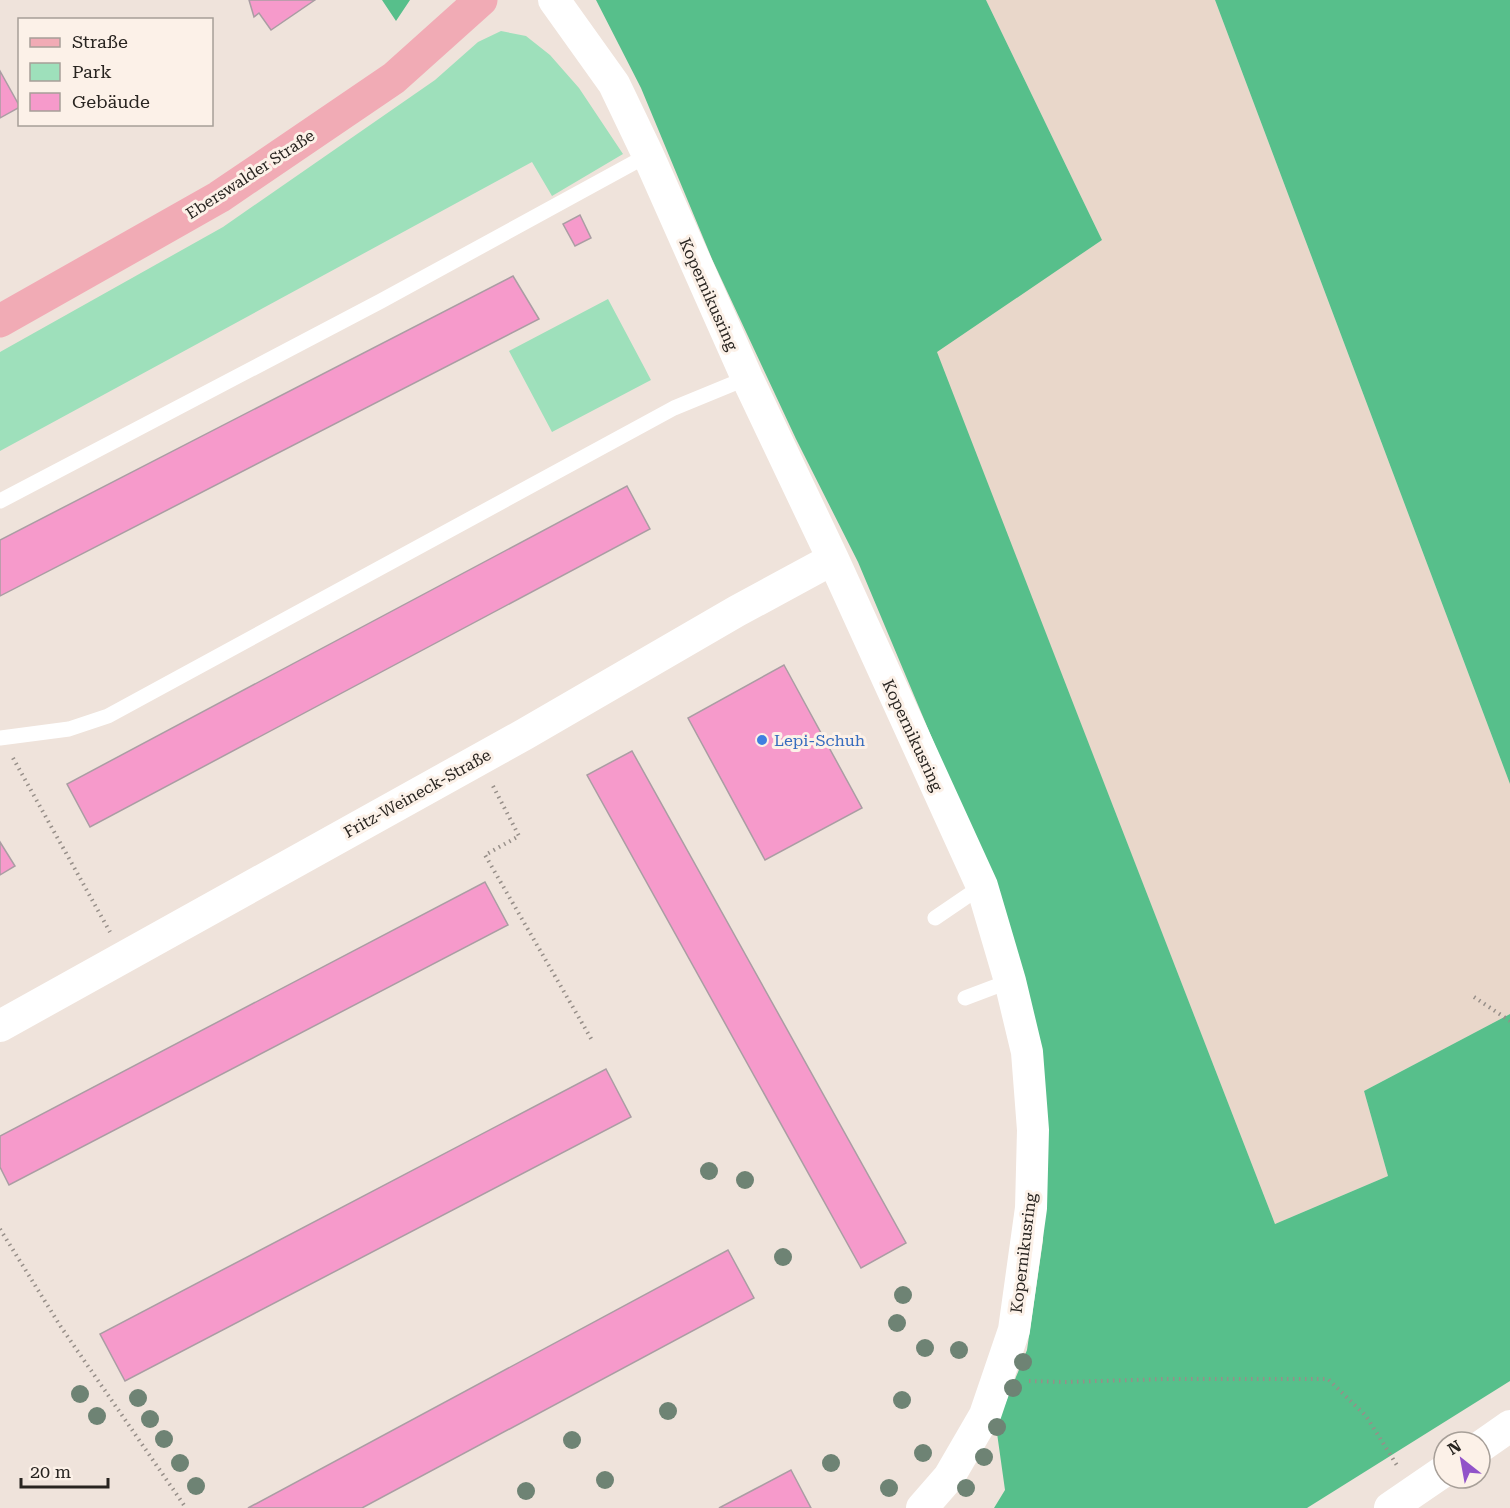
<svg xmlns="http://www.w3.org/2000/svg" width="1510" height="1508" viewBox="0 0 1510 1508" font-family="'Roboto Serif',serif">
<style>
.built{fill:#e9d7ca}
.green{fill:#9ee0bb}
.forest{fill:#57bf8b}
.building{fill:#f69acb;stroke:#aa9da3;stroke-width:1.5}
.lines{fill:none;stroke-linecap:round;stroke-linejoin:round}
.path{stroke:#978f89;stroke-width:4;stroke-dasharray:1.5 4.5;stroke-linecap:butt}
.service{stroke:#fff;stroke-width:15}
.minor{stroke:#fff;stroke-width:32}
.primary{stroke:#f1abb5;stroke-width:33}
.tree{fill:#6e8374}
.shop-dot{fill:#3f7fe0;stroke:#fcf1e8;stroke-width:2}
.labels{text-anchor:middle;stroke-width:6;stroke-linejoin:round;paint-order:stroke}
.street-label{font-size:16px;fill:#282420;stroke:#fcf1e8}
.shop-label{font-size:16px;fill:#366cbe;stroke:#fcf1e8;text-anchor:start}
</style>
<rect width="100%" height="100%" fill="#efe3db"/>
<!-- built -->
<path class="built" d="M986,0H1215L1510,784V1014L1364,1091L1388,1176L1275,1224L936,351L1102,240Z"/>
<!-- green -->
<path class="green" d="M501,31L526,36L550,55L579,88L623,154L552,196L532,162L0,451V352L223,227L435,80L478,42Z
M608,299L651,380L552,432L509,351Z"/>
<!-- forest -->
<path class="forest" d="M382,0H410L396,21Z
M596,0H986L1102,240L937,352L1275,1224L1388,1176L1364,1091L1510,1014V1381L1307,1508H994L1005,1490L996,1426L1027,1350L1043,1240L1045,1113L955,793L858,562L796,439L712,259L641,88Z
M1215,0H1510V784Z"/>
<!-- building -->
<path class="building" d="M315,0L271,30L259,13L254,17L249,0Z
M0,71L20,107L0,118Z
M580,215L591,238L575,246L563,224Z
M513,276L539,319L0,596V540Z
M627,486L650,529L90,827L67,784Z
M784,665L862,808L765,860L688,718Z
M632,751L906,1243L861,1268L587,775Z
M0,842L15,866L0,875Z
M485,882L508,925L9,1185L0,1167V1136Z
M606,1069L631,1117L125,1381L100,1334Z
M728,1250L754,1298L362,1508H248Z
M791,1470L811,1508H719L757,1488Z"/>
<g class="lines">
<!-- path -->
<path class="path" d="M13,758L110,932
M493,786L519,836L485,855L593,1042
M1474,997L1510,1021
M0,1229L61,1327L186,1508
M1029,1381L1065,1382L1166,1379H1328L1366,1416L1398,1467"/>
<!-- service -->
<path class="service" d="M0,501L381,301L648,155
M0,738L69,729L108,716L674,408L747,378
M935,918L982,886
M965,998L1010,981"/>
<!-- minor -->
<path class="minor" d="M554,0L614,84L648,155L747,378L833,559L982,886L1010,981L1027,1052L1033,1130L1031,1208L1014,1330L985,1415L949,1477L922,1508
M0,1026L525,734L737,611L833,559
M1480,1447L1510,1426
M1390,1508L1444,1471"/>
<!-- primary -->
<path class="primary" d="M0,321L219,197L394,78L481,0"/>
</g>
<!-- trees -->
<g class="tree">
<circle cx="709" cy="1171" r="9"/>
<circle cx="745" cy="1180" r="9"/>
<circle cx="783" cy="1257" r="9"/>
<circle cx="903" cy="1295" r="9"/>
<circle cx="897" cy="1323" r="9"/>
<circle cx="925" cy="1348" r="9"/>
<circle cx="959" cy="1350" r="9"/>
<circle cx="1023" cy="1362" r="9"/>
<circle cx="1013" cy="1388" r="9"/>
<circle cx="80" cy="1394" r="9"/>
<circle cx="138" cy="1398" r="9"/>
<circle cx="902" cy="1400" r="9"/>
<circle cx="668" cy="1411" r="9"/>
<circle cx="97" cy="1416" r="9"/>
<circle cx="150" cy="1419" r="9"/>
<circle cx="997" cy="1427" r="9"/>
<circle cx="164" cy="1439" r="9"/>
<circle cx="572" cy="1440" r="9"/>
<circle cx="923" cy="1453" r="9"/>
<circle cx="984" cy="1457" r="9"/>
<circle cx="180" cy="1463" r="9"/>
<circle cx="831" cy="1463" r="9"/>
<circle cx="605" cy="1480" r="9"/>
<circle cx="196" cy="1486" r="9"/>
<circle cx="889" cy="1488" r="9"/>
<circle cx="966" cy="1488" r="9"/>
<circle cx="526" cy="1491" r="9"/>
</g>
<!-- markers -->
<circle class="shop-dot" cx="762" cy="740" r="6"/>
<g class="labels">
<!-- street labels -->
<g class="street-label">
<text transform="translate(250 174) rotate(-33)" y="6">Eberswalder Straße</text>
<text transform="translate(709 294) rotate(66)" y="6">Kopernikusring</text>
<text transform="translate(913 735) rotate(65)" y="6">Kopernikusring</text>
<text transform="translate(417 793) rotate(-29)" y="6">Fritz-Weineck-Straße</text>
<text transform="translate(1023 1253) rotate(-83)" y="6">Kopernikusring</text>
</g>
<!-- shop labels -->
<g class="shop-label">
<text x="774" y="746">Lepi-Schuh</text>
</g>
</g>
<!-- legend -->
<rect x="18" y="18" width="195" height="108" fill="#fcf1e8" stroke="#a79f98" stroke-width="1.5"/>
<rect x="30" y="38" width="30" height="9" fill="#f1abb5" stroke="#a79f98" stroke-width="1.5"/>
<text x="72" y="48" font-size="18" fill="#282420">Straße</text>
<rect x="30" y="63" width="30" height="18" fill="#9ee0bb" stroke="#a79f98" stroke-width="1.5"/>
<text x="72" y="78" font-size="18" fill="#282420">Park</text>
<rect x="30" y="93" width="30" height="18" fill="#f69acb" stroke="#a79f98" stroke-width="1.5"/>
<text x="72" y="108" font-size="18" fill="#282420">Gebäude</text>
<!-- north arrow -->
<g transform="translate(1462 1460) rotate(329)"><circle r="28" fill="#fcf1e8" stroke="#a79f98" stroke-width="1.5"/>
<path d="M0-4.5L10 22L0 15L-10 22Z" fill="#9153c9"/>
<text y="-9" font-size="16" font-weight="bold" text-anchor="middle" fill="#282420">N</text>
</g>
<!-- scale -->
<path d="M21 1478v9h87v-9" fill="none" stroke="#282420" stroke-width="3"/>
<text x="30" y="1478" font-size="18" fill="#282420" stroke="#fcf1e8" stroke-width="4.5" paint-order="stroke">20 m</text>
</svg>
